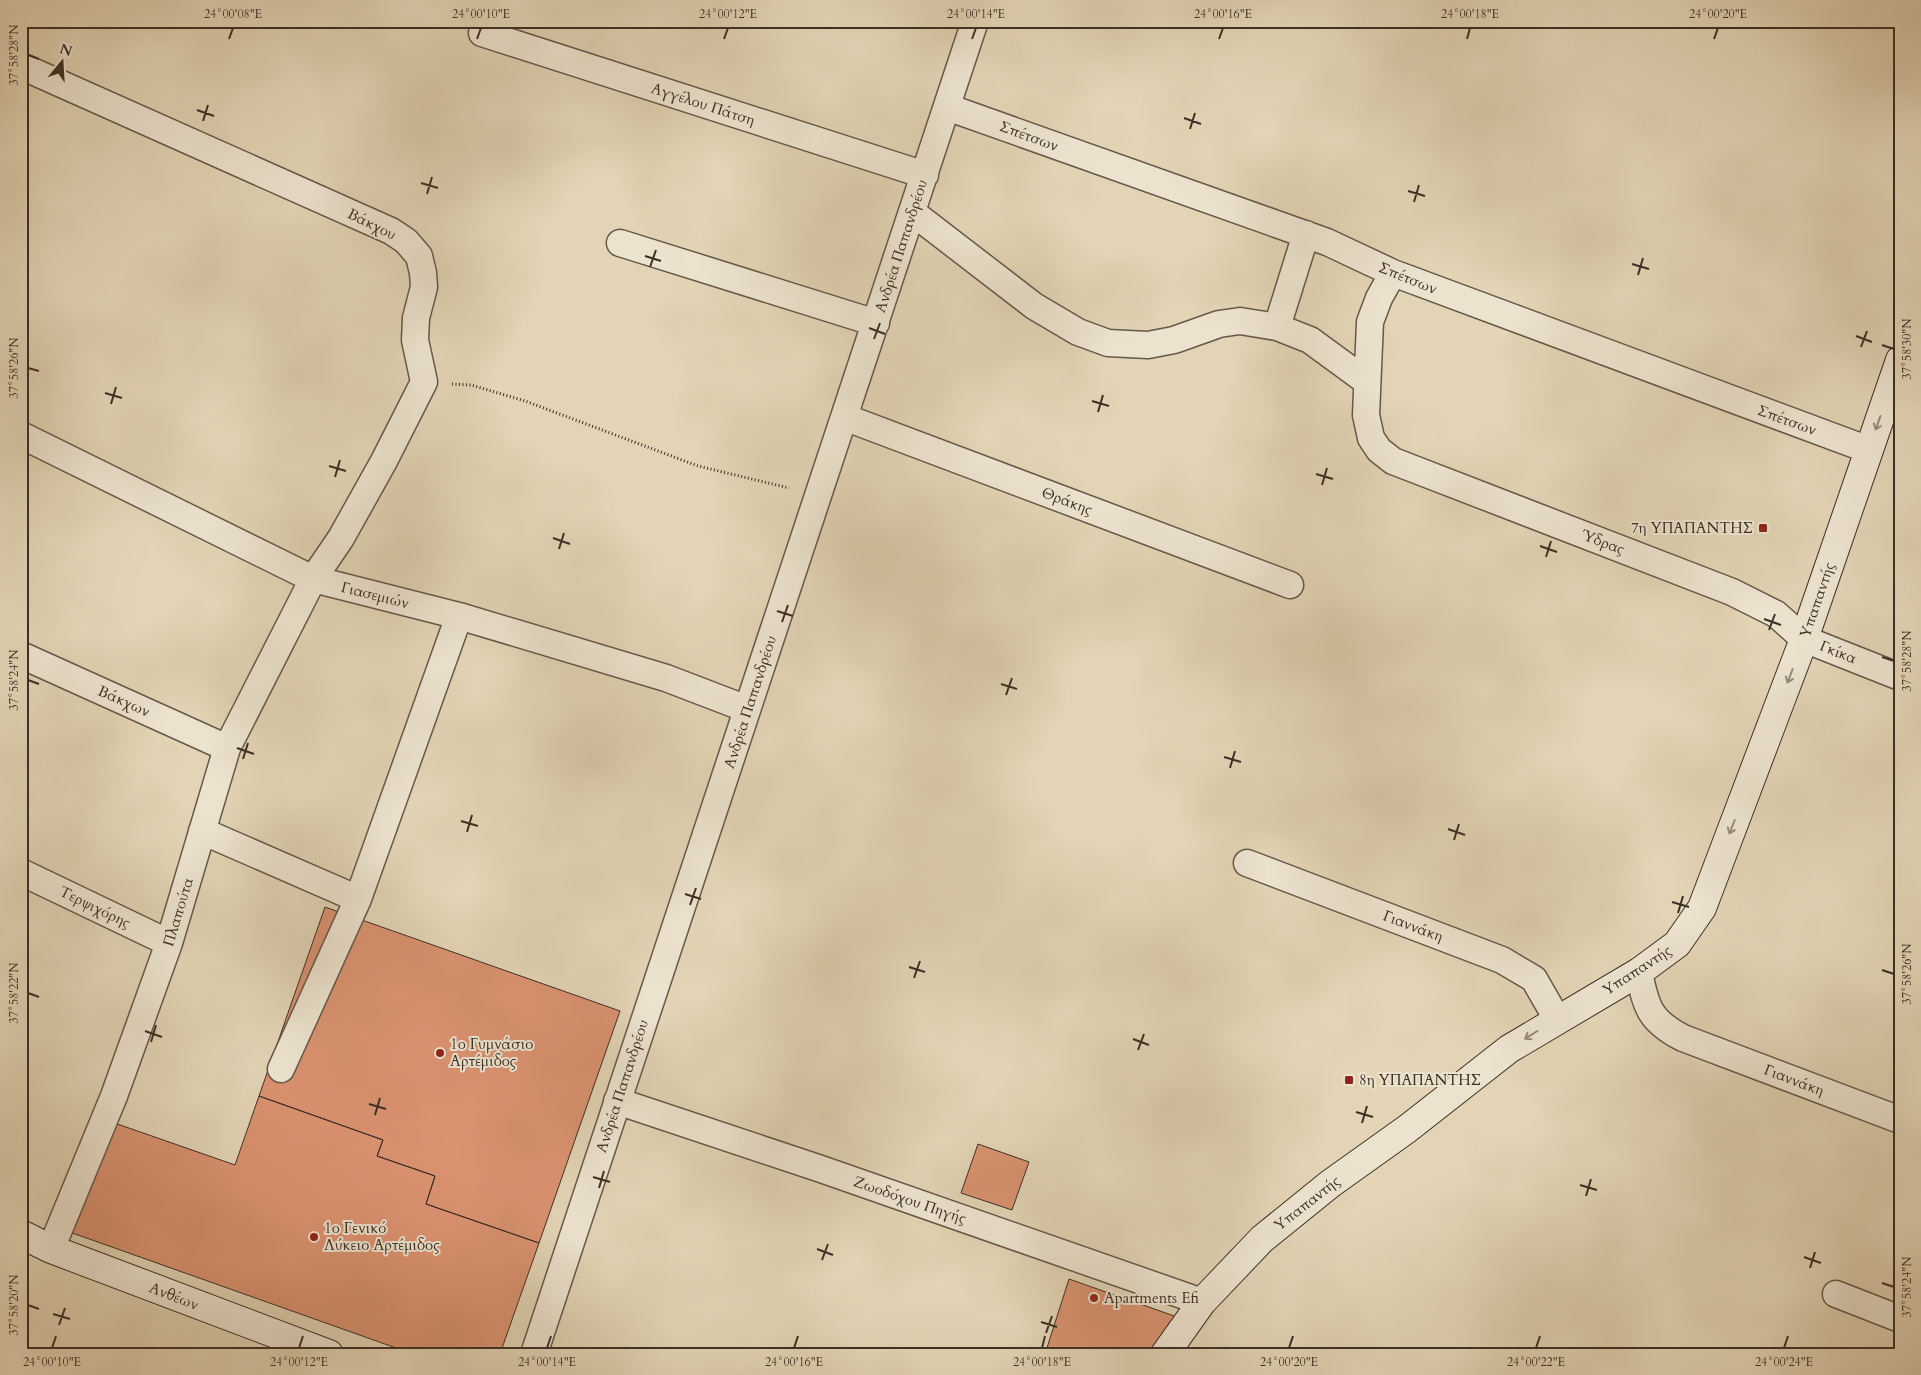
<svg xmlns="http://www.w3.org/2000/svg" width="1921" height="1375" viewBox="0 0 1921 1375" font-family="Cardo,serif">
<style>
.building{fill:#da9271;stroke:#3d2f25}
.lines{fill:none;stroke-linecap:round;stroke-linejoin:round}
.street-casing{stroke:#665849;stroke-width:29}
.secondary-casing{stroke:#3d2f25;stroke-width:30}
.path{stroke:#3d2f25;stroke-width:3;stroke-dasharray:1 2.5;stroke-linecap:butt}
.street{stroke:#ece3cf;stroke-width:26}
.secondary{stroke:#ece3cf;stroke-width:28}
.oneway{stroke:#94897a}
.ticks{fill:none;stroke:#3d2f25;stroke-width:2}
.poi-dot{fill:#8f2418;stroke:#ece3cf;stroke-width:2}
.labels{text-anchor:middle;stroke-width:4;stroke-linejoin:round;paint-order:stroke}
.street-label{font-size:15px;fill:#3d2f25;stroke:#ece3cf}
.poi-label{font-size:15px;fill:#3d2f25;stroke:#ece3cf;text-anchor:start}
.neatline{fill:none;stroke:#3d2f25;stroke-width:2}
.ticks-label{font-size:12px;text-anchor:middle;fill:#3d2f25}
</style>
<rect width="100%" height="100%" fill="#e2d4b5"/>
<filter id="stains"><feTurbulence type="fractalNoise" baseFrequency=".004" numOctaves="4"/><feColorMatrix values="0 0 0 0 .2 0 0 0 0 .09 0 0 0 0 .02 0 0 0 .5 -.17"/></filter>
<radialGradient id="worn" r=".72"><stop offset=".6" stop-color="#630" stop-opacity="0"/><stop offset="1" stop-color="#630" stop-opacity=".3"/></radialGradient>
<!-- building -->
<path class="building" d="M325,907L620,1011L539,1243L426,1204L435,1176L377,1156L383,1140L259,1096Z
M259,1096L383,1140L377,1156L435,1176L426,1204L539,1243L500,1354H413L64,1230L103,1119L235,1165Z
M978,1144L1029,1162L1012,1210L961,1193Z
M1069,1279L1180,1318L1152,1354H1045Z"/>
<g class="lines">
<!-- street casing -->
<g class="street-casing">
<path id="street" d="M482,33L925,175
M21,66L391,231L406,241L419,256L423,273L424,287L416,318L415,340L424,382L384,461L341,538L313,579L227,748L169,943L114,1096L51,1249
M947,107L1327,242L1393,273L1869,450
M912,212L1034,306L1078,332L1108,343L1148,345L1174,340L1219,324L1240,321L1277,327L1310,340L1366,381
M620,243L876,323
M1393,273L1379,298L1370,322L1366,415L1371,438L1379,450L1393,461L1732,592L1776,614L1804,639L1900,677
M1277,327L1306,234
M844,417L1290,585
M21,435L313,579L459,616L666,678L747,709
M21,655L227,748
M202,831L358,899
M1247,863L1502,960L1534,979L1557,1019
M21,872L169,943
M1639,972C1646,1008 1650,1021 1683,1038L1900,1120
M281,1069L358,899L459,616
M617,1101L821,1169L1202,1302
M1836,1294L1900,1319
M534,1354L975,21"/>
</g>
<!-- secondary casing -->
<g class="secondary-casing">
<path id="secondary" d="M21,1234L51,1249L329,1354
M1165,1354L1202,1302L1262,1239L1330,1184L1407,1129L1509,1049L1639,972L1677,944L1702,908L1727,842L1804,639L1900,360"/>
</g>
<!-- path -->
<path class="path" d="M452,384L471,385L525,401L698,466L789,488"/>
<!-- street -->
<use href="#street" class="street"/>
<!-- secondary -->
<use href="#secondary" class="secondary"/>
</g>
<!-- one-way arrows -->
<defs><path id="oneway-shaft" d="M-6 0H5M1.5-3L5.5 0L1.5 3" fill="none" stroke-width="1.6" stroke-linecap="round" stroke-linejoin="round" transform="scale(1.25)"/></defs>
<g class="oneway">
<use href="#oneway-shaft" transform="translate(1878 423) rotate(109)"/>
<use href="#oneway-shaft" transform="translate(1790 676) rotate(111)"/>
<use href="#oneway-shaft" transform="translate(1732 827) rotate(111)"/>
<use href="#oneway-shaft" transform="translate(1531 1035) rotate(148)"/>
</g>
<!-- ticks -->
<path class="ticks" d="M229,39L233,28M477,39L481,28M724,39L728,28M972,39L976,28M1219,39L1223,28M1467,39L1470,28M1714,39L1718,28M28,55L39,59M197,110L214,116M1184,118L1201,124M203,121L208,105M1190,129L1195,113M421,183L438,188M1408,191L1425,196M427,194L432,177M1414,202L1419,185M645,256L661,261M1632,264L1649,269M650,267L656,250M1638,275L1643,258M869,328L885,334M1856,336L1872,342M874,339L880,323M1882,345L1894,349M1861,347L1867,331M28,368L39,371M105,393L122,398M1092,401L1109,406M111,404L116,387M1098,412L1103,395M329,466L346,471M1316,474L1333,479M335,477L340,460M1322,485L1327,468M553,538L570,544M1540,546L1557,552M559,549L564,533M1546,557L1551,541M777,611L793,616M1764,619L1781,625M782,622L788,605M1769,630L1775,614M1882,657L1894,661M28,680L39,684M1001,684L1017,689M1006,695L1012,678M237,748L254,754M1224,757L1241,762M243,759L248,743M1230,768L1235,751M461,821L478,826M1448,829L1465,835M467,832L472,815M1454,840L1459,824M685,894L701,899M1672,902L1689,907M690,905L696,888M1678,913L1683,896M909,967L925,972M1882,970L1894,974M914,978L920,961M28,993L39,997M145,1031L162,1037M1133,1039L1149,1045M151,1042L156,1025M1138,1050L1144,1034M369,1104L386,1109M1356,1112L1373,1117M375,1115L380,1098M1362,1123L1367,1106M593,1177L610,1182M1580,1185L1597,1190M599,1188L604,1171M1586,1196L1591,1179M817,1249L833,1255M1804,1257L1821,1263M822,1260L828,1244M1810,1268L1815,1252M1882,1283L1894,1287M28,1305L39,1309M53,1314L70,1319M1041,1322L1057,1327M59,1325L65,1308M1046,1333L1052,1316M52,1348L56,1336M299,1348L303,1336M547,1348L551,1336M794,1348L798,1336M1042,1348L1045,1336M1289,1348L1293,1336M1536,1348L1540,1336M1784,1348L1788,1336"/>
<!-- markers -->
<g class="poi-dot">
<rect x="1758" y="523" width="10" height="10" rx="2.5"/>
<circle cx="440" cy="1053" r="5"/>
<rect x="1344" y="1075" width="10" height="10" rx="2.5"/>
<circle cx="314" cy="1237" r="5"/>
<circle cx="1094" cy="1298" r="5"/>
</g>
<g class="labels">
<!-- street labels -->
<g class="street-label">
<text transform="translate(703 104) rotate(18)" y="5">Αγγέλου Πάτση</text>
<text transform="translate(1029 136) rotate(20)" y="5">Σπέτσων</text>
<text transform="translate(372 224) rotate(26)" y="5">Βάκχου</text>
<text transform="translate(901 246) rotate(-72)" y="5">Ανδρέα Παπανδρέου</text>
<text transform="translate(1408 278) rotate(22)" y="5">Σπέτσων</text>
<text transform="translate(1787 420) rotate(20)" y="5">Σπέτσων</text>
<text transform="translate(1067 501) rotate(21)" y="5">Θράκης</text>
<text transform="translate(1603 542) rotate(21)" y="5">Ύδρας</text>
<text transform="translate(375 595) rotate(14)" y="5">Γιασεμιών</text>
<text transform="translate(1817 600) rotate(-71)" y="5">Υπαπαντής</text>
<text transform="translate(1838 652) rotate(22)" y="5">Γκίκα</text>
<text transform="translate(124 701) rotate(24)" y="5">Βάκχων</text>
<text transform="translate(750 702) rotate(-72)" y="5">Ανδρέα Παπανδρέου</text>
<text transform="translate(95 907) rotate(26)" y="5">Τερψιχόρης</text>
<text transform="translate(178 912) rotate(-73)" y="5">Πλαπούτα</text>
<text transform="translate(1413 926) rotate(21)" y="5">Γιαννάκη</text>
<text transform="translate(1637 970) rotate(-33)" y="5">Υπαπαντής</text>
<text transform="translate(1794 1080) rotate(21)" y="5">Γιαννάκη</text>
<text transform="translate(622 1086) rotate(-72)" y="5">Ανδρέα Παπανδρέου</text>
<text transform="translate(910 1200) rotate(19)" y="5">Ζωοδόχου Πηγής</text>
<text transform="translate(1307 1203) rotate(-38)" y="5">Υπαπαντής</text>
<text transform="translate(174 1296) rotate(21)" y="5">Ανθέων</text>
</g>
<!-- poi labels -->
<g class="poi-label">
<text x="1753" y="533" text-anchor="end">7η ΥΠΑΠΑΝΤΗΣ</text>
<text x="450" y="1049">1ο Γυμνάσιο<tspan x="450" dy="17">Αρτέμιδος</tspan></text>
<text x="1359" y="1085">8η ΥΠΑΠΑΝΤΗΣ</text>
<text x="324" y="1233">1ο Γενικό<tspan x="324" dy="17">Λύκειο Αρτέμιδος</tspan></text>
<text x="1104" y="1303">Apartments Efi</text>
</g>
</g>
<!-- margin -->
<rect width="1921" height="1375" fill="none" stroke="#e2d4b5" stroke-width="55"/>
<!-- north arrow -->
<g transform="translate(62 62) rotate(18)" stroke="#ece3cf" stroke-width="4" paint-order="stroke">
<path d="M0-4L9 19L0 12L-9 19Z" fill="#3d2f25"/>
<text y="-8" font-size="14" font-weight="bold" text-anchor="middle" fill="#3d2f25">N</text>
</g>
<rect x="28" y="28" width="1866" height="1320" class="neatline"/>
<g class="ticks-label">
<text x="233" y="18">24°00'08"E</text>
<text x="481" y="18">24°00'10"E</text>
<text x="728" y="18">24°00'12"E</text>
<text x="976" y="18">24°00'14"E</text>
<text x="1223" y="18">24°00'16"E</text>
<text x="1470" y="18">24°00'18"E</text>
<text x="1718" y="18">24°00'20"E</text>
<text transform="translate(14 55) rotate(-90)" y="4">37°58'28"N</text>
<text transform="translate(1907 349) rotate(-90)" y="4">37°58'30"N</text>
<text transform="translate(14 368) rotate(-90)" y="4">37°58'26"N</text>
<text transform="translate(1907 661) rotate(-90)" y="4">37°58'28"N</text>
<text transform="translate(14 680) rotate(-90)" y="4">37°58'24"N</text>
<text transform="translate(1907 974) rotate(-90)" y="4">37°58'26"N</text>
<text transform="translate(14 993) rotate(-90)" y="4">37°58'22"N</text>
<text transform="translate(1907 1287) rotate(-90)" y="4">37°58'24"N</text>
<text transform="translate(14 1305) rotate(-90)" y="4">37°58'20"N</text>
<text x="52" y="1366">24°00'10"E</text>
<text x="299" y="1366">24°00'12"E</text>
<text x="547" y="1366">24°00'14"E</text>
<text x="794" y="1366">24°00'16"E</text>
<text x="1042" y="1366">24°00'18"E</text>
<text x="1289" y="1366">24°00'20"E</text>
<text x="1536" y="1366">24°00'22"E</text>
<text x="1784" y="1366">24°00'24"E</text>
</g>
<rect width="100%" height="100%" filter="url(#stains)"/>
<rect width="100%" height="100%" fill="url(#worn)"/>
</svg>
